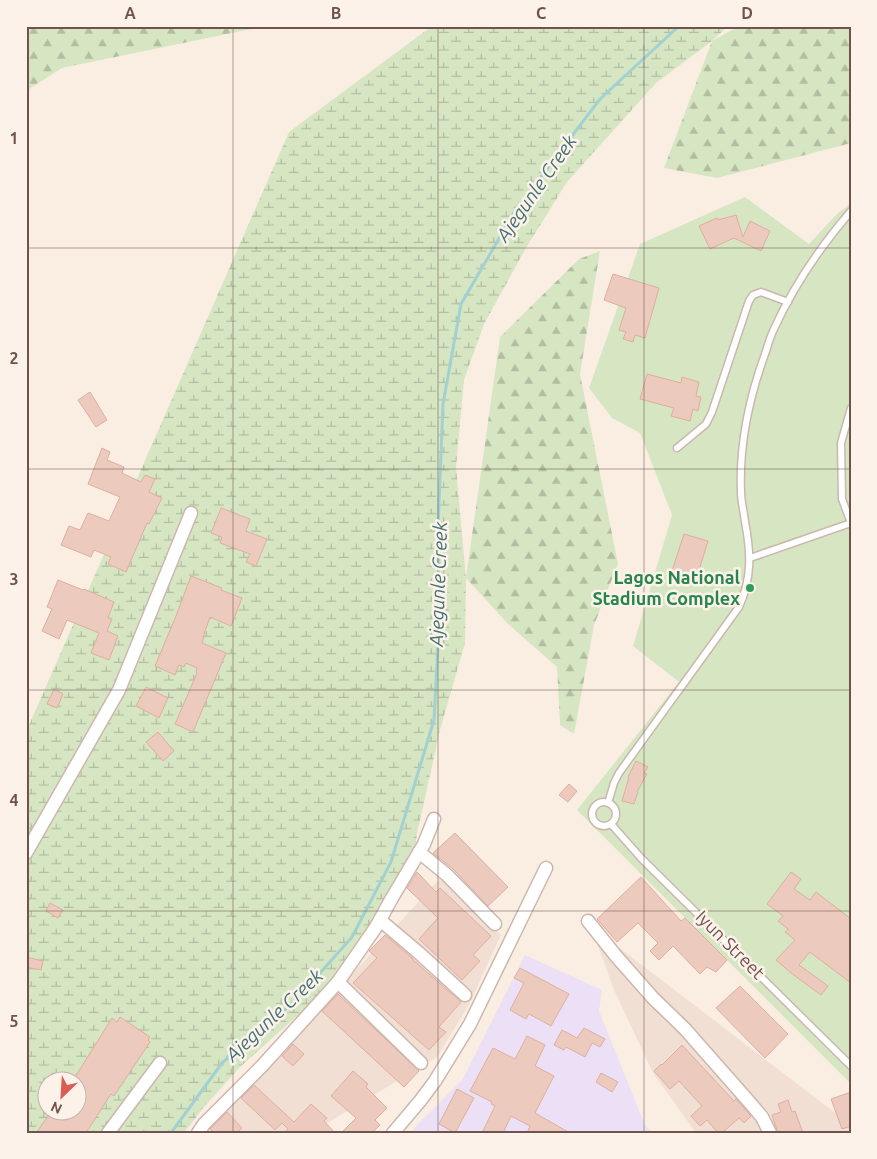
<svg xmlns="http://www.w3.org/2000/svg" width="877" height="1159" font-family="Ubuntu,sans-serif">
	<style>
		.residential { fill: #f1dfd3 }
		.education { fill: #ebe0f6 }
		.forest { fill: url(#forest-firs) }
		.wetland { fill: url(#wetland-marsh); fill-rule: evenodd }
		.pitch { fill: #d6e6c3 }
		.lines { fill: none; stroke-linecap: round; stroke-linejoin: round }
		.stream { stroke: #a1d1d2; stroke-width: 3 }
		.building { fill: #edcabe; stroke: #deae9f }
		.service-casing { stroke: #ccb7ae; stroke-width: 9 }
		.minor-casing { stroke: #ccb7ae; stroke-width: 15 }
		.service { stroke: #fff; stroke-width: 6 }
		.minor { stroke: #fff; stroke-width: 12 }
		.grid { fill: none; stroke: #70534c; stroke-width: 1; stroke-opacity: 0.55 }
		.leisure-dot { fill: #2e9e5b; stroke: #fdf2e9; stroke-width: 2 }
		.labels { text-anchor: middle; stroke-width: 5; stroke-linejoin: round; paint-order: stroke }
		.leisure-label { font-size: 18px; font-weight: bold; fill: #27864d; stroke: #fdf2e9; text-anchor: end }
		.street-label { font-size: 18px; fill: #70534c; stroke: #fdf2e9 }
		.water-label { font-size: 19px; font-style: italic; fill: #417274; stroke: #fdf2e9 }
		.neatline { fill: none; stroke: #70534c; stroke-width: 2 }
		.grid-label { font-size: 16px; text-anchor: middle; font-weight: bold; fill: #70534c }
	</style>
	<defs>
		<pattern id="forest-firs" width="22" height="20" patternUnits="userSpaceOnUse" patternTransform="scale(1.25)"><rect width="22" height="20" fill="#d6e6c3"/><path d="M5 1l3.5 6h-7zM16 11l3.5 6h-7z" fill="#b2bda1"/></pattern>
		<pattern id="wetland-marsh" width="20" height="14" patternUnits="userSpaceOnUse" patternTransform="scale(1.25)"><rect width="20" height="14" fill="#d6e6c3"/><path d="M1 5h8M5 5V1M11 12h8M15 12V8" fill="none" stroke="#b2bda1"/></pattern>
	</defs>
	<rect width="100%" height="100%" fill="#faeee3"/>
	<g class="residential">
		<polygon points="442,876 501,935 469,1005 437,1057 311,1133 207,1133"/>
		<polygon points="591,926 851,1125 851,1133 696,1133 653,1073 614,990"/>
	</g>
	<polygon class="education" points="525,955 602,990 599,1011 645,1125 652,1133 413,1133 411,1131 463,1079"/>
	<g class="forest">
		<polygon points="26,26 278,26 256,28 62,68 26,91"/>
		<polygon points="739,26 851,26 851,143 717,178 664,168 712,41"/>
		<polygon points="600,251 580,374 618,564 594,625 574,734 560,725 557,667 508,624 466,578 500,337 579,259"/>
	</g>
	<path class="wetland" d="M432 26H728L712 41 656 83 567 182 526 248 484 324 464 380 456 467 466 578 465 643 440 730 417 834 415 851 341 971 307 1007 240 1067 204 1107 184 1133H26V732L289 132ZM48 1082H78V1112H48Z"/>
	<polygon class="pitch" points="745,197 809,244 837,214 851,203 851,1084 577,810 679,682 633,646 672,515 640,433 612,418 589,388 640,244"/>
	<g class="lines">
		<polyline class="stream" points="171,1133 222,1063 297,999 352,937 391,862 434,720 439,626 438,529 443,404 461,304 515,211 600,99 679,26"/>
	</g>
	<g class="building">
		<polygon points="736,215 743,237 750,221 770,231 761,251 734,238 710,249 699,226 717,218 718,220"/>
		<polygon points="613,274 659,288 645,338 635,335 633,342 623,339 626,332 619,330 626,308 604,300"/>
		<polygon points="647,374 681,383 682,377 699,382 696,396 701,397 698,411 693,409 690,421 671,416 674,408 640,399"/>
		<polygon points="90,392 107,420 96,427 78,400"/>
		<polygon points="102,448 110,452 107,460 124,467 122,473 141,482 145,475 155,479 149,492 162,498 149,524 147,523 126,572 108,564 111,557 94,550 91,557 61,545 69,526 80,530 88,513 109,521 120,497 88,484"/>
		<polygon points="221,508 250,519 246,531 267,539 256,566 246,562 250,554 220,543 222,537 211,533"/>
		<polygon points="684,534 708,541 695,583 686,580 684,585 669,580"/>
		<polygon points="191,576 222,588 221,590 242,598 231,626 210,617 203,637 204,637 202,643 226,653 193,732 175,724 197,673 196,672 197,668 186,663 184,667 179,665 175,675 155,666 176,616"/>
		<polygon points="58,580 83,590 84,589 114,602 108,618 112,619 107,631 118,636 109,660 91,653 99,633 67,620 59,639 42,631 52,609 47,607"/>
		<polygon points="146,687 168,698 159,718 136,706"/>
		<polygon points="54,689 63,694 57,708 47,704"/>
		<polygon points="158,732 174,751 163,761 146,742"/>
		<polygon points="636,761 648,767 644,773 647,774 637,792 638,792 634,804 622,801 629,777 628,777"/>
		<polygon points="569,784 577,791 568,802 559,795"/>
		<polygon points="455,833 508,887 488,906 453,869 433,853"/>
		<polygon points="417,872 436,892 440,888 491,936 473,955 480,961 462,980 419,939 438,918 407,888"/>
		<polygon points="791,872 801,879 794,889 810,900 816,892 851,919 851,983 810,952 799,965 828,986 821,995 791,973 776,960 795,940 785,932 788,929 778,921 783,916 767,904"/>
		<polygon points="641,877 681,921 685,918 727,960 716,972 707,967 700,974 673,946 659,960 650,951 658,943 638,923 617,942 597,919"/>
		<polygon points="50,903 63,910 58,918 46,911"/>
		<polygon points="385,935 413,959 412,959 461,1002 439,1027 446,1032 429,1050 353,983 377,958 369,951"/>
		<polygon points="26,957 43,961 41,970 26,967"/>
		<polygon points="520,968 569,994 551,1026 529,1014 526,1019 510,1010 524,983 514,978"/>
		<polygon points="740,986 788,1034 765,1058 716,1008"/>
		<polygon points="338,994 419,1071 404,1087 322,1011"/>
		<polygon points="120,1017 150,1037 148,1040 150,1042 114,1096 111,1094 86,1133 36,1133 51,1112 78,1112 78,1082 72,1082 112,1018 117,1022"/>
		<polygon points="584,1028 605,1039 600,1047 592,1043 585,1057 566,1047 564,1050 554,1045 562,1030 577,1038"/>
		<polygon points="527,1036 545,1045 535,1066 554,1076 535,1113 570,1133 527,1133 530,1126 511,1116 503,1133 482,1133 495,1106 491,1104 492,1102 470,1091 493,1048 515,1059"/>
		<polygon points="293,1044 304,1054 293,1066 282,1056"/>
		<polygon points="682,1045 734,1101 736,1099 751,1116 744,1123 739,1118 722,1133 718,1133 707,1120 700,1126 691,1116 702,1106 679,1081 670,1089 654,1071 661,1064 662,1065"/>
		<polygon points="353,1071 368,1084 366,1087 387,1108 375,1120 380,1125 372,1133 341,1133 356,1118 331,1096"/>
		<polygon points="601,1073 618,1082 612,1092 596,1082"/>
		<polygon points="254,1085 294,1122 311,1104 327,1118 324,1121 335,1133 285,1133 288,1129 282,1123 275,1130 241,1098"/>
		<polygon points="457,1089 474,1098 455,1133 439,1124"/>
		<polygon points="851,1092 851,1126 842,1129 831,1099"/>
		<polygon points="788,1100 792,1112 795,1111 803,1133 778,1133 772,1115 781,1112 778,1104"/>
		<polygon points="227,1112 242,1128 237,1133 214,1133 210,1129"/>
	</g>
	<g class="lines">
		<defs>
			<g id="service">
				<polyline points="677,448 706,424 712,412 749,301 753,295 761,292 788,302"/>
				<polyline points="750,558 851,523 842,499 841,443 851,408"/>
				<circle cx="604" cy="814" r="12"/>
				<path d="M608 803 614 783 619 773 739 607C752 578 751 553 745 522 744 512 741 502 741 492 739 444 749 398 765 354 768 345 770 337 774 329 793 287 821 246 851 211"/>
				<polyline points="611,824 641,858 851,1066"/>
			</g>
			<g id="minor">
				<polyline points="419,852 447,875 495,924"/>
				<polyline points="26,853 119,690 191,513"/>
				<polyline points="380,920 419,953 465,995"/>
				<polyline points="588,921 616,956 653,998 685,1029 751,1104 762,1117 770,1133"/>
				<polyline points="338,982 421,1063"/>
				<polyline points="108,1133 160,1063"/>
				<polyline points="198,1133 204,1124 262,1066 338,982 376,927 392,898 424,844 434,819"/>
				<polyline points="393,1133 420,1101 435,1081 470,1024 546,868"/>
			</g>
		</defs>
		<use href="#service" class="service-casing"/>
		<use href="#minor" class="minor-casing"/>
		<use href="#service" class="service"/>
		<use href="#minor" class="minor"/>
	</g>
	<path class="grid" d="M233 26V1133M438 26V1133M644 26V1133M26 248H851M26 469H851M26 690H851M26 911H851"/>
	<circle class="leisure-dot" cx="750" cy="588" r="5"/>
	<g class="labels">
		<g class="leisure-label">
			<text x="740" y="584">Lagos National<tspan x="740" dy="21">Stadium Complex</tspan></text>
		</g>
		<g class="street-label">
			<text transform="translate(730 945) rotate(45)" y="6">Iyun Street</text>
		</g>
		<g class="water-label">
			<text transform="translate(536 188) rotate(-55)" y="7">Ajegunle Creek</text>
			<text transform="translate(438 584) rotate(-88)" y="7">Ajegunle Creek</text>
			<text transform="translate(274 1015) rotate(-43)" y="7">Ajegunle Creek</text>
		</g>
	</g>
	<rect width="877" height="1159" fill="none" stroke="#fdf2e9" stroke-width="55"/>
	<g transform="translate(62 1096) rotate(205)"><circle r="24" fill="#fdf2e9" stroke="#c5b2aa"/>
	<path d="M0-4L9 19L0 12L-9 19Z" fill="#d95e53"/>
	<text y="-8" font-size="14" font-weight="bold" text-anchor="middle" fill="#70534c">N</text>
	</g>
	<rect x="28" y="28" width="822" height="1104" class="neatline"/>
	<g class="grid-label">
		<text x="130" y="19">A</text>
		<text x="336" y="19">B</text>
		<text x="541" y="19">C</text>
		<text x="747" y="19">D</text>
		<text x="14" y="144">1</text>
		<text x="14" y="364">2</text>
		<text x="14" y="585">3</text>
		<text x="14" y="806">4</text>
		<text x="14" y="1027">5</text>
	</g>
</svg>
